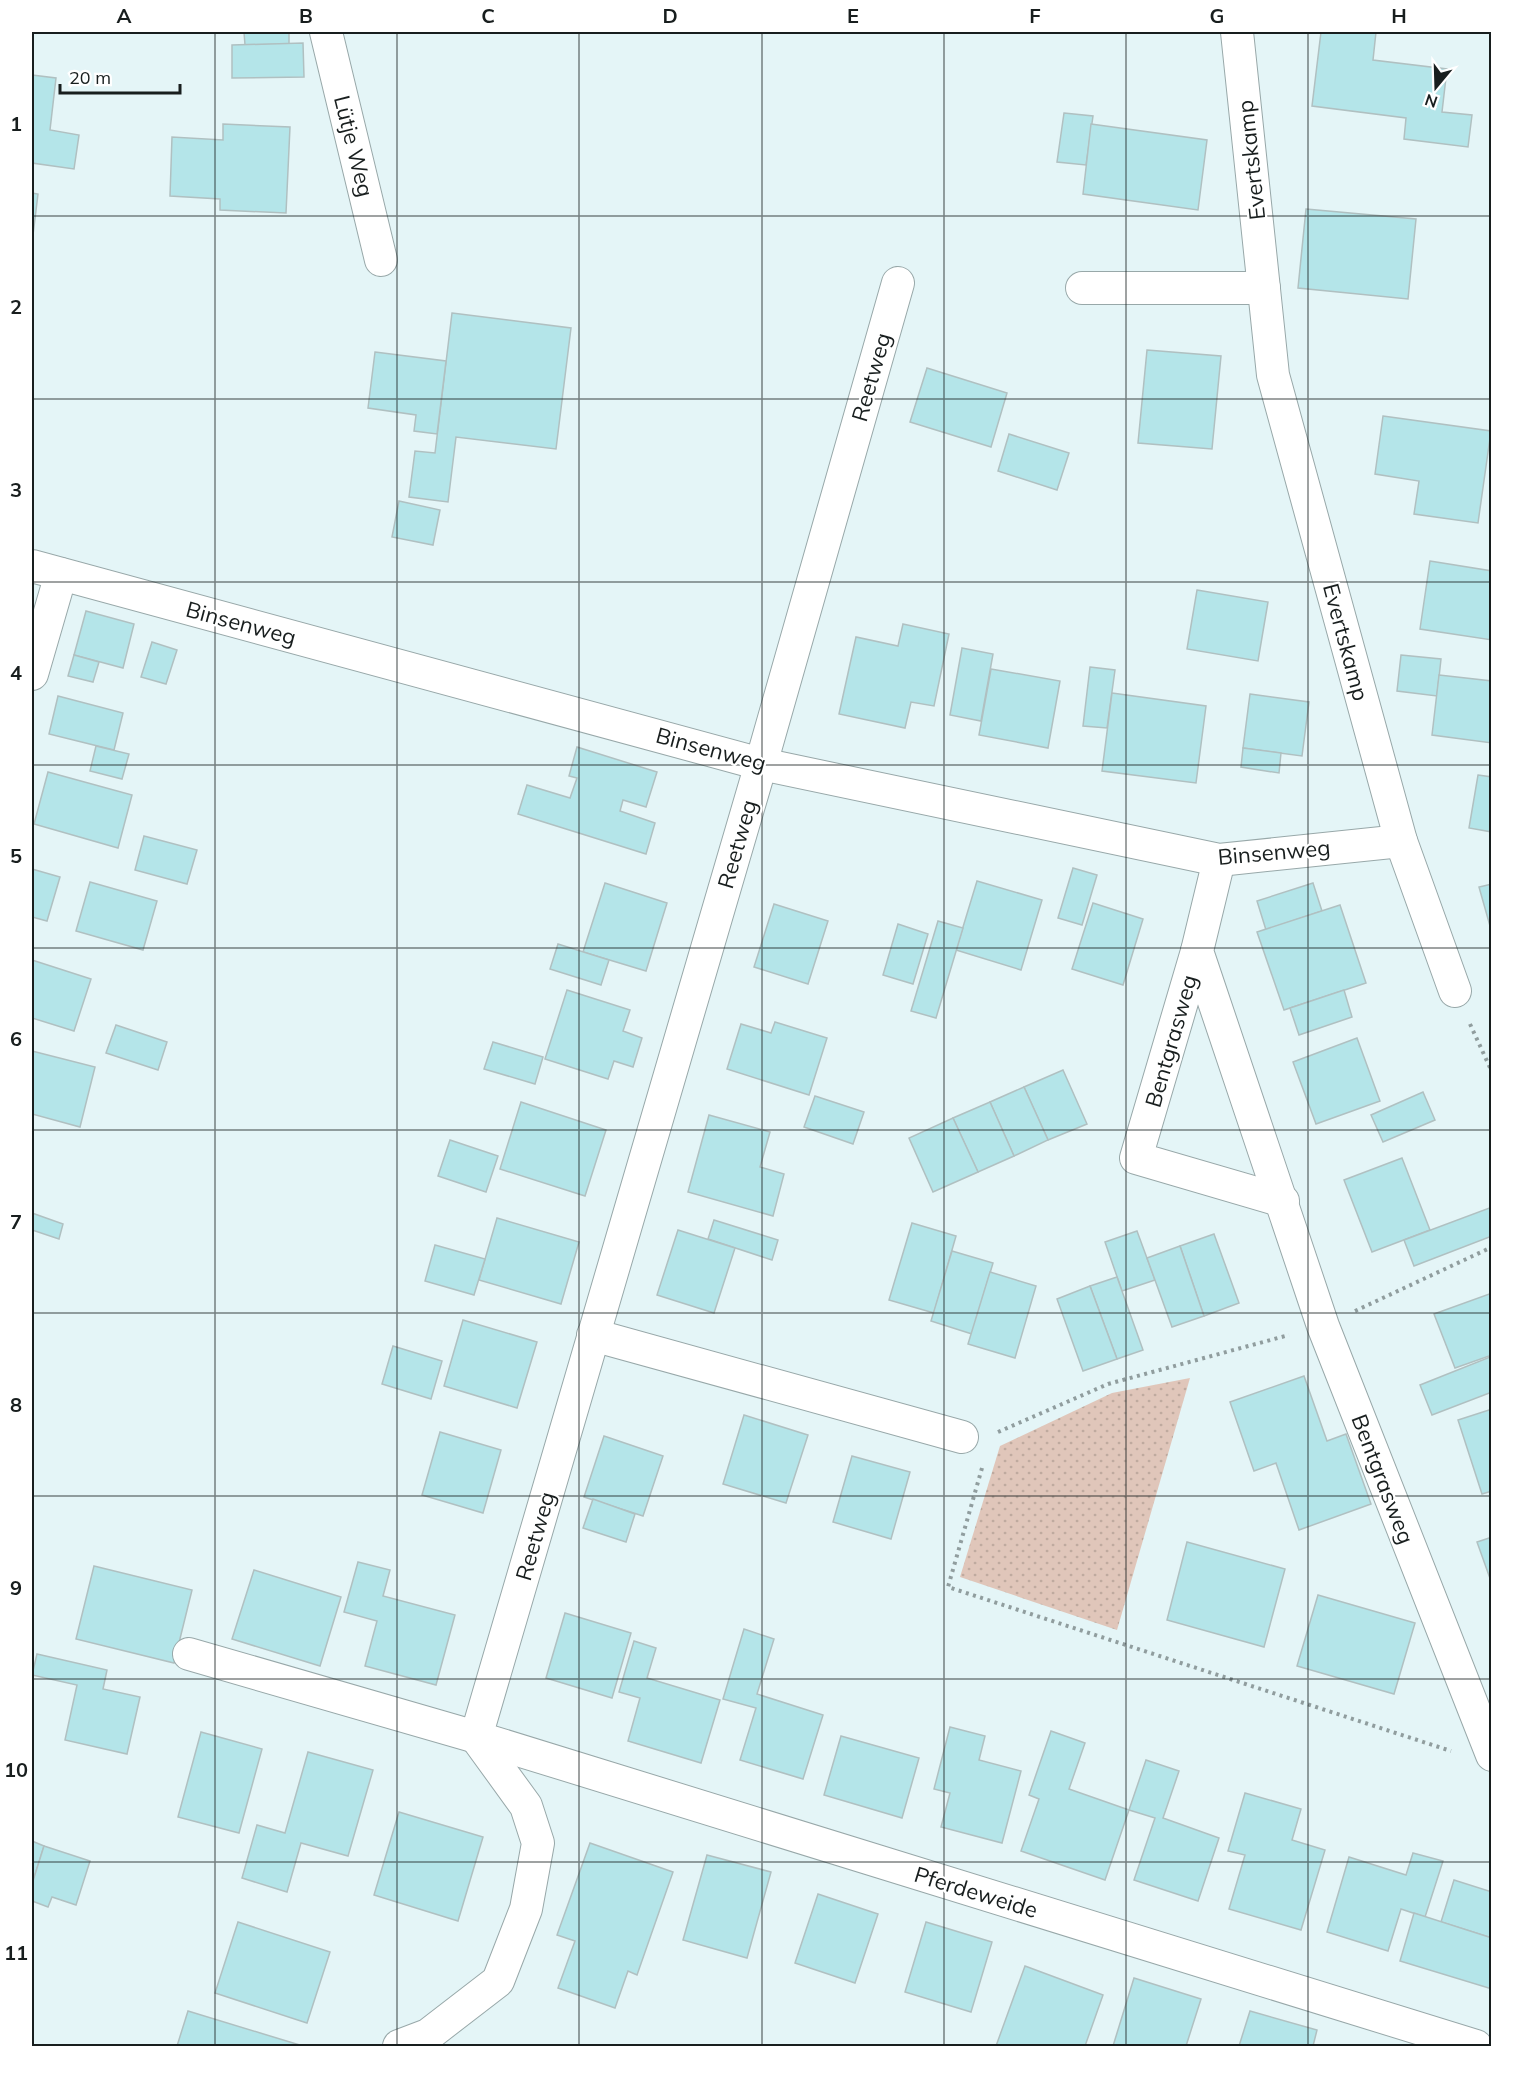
<svg xmlns="http://www.w3.org/2000/svg" width="1523" height="2078" font-family="Mulish,sans-serif">
	<style>
		.park { fill: url(#park-dots) }
		.building { fill: #b4e5e9; stroke: #b0c0c1; stroke-width: 1.5 }
		.lines { fill: none; stroke-linecap: round; stroke-linejoin: round }
		.street-casing { stroke: #98a8a9; stroke-width: 34 }
		.path { stroke: #909d9e; stroke-width: 4; stroke-dasharray: 3 4.5; stroke-linecap: butt }
		.street { stroke: #fff; stroke-width: 32 }
		.grid { fill: none; stroke: #181e1e; stroke-width: 1.5; stroke-opacity: 0.55 }
		.labels { text-anchor: middle; stroke-width: 4.5; stroke-linejoin: round; paint-order: stroke }
		.street-label { font-size: 22px; fill: #181e1e; stroke: #fff }
		.neatline { fill: none; stroke: #181e1e; stroke-width: 2 }
		.grid-label { font-size: 20px; text-anchor: middle; font-weight: bold; fill: #181e1e }
	</style>
	<defs>
		<pattern id="park-dots" width="8" height="8" patternUnits="userSpaceOnUse" patternTransform="scale(1.5)"><rect width="8" height="8" fill="#e0c6ba"/><path d="M2 2h.1M6 6h.1" fill="none" stroke="#bfaa9f" stroke-width="1.8" stroke-linecap="round"/></pattern>
	</defs>
	<rect width="100%" height="100%" fill="#e4f5f7"/>
	<polygon class="park" points="1190,1378 1117,1630 960,1577 1000,1446 1112,1393"/>
	<g class="building">
		<polygon points="244,32 289,32 289,44 245,45"/>
		<polygon points="1321,32 1376,32 1373,60 1447,69 1442,112 1472,115 1468,147 1404,139 1406,118 1312,106"/>
		<polygon points="303,43 304,77 232,78 232,45"/>
		<polygon points="32,75 56,78 50,130 79,135 74,169 32,163"/>
		<polygon points="1064,113 1093,116 1086,165 1057,162"/>
		<polygon points="223,124 290,127 286,213 220,210 220,199 170,196 172,137 223,140"/>
		<polygon points="1091,124 1207,140 1198,210 1083,194"/>
		<polygon points="32,193 38,194 32,243"/>
		<polygon points="1306,209 1416,219 1408,299 1298,288"/>
		<polygon points="452,313 571,328 556,449 456,437 448,502 409,497 415,451 435,453"/>
		<polygon points="1147,350 1221,356 1212,449 1138,443"/>
		<polygon points="375,352 446,361 437,434 414,431 416,415 368,408"/>
		<polygon points="927,368 1007,393 991,447 910,422"/>
		<polygon points="1383,416 1491,431 1478,523 1414,514 1419,481 1375,474"/>
		<polygon points="1009,434 1069,453 1057,490 998,471"/>
		<polygon points="399,501 440,510 433,545 392,537"/>
		<polygon points="1430,561 1492,571 1492,640 1420,629"/>
		<polygon points="1197,590 1268,602 1258,661 1187,649"/>
		<polygon points="86,611 134,624 123,668 74,655"/>
		<polygon points="903,624 949,634 934,706 911,702 905,728 839,714 856,637 898,646"/>
		<polygon points="152,642 177,650 166,684 141,677"/>
		<polygon points="962,648 993,654 981,721 950,715"/>
		<polygon points="74,655 99,662 93,682 68,676"/>
		<polygon points="1401,655 1441,659 1437,696 1397,691"/>
		<polygon points="1090,667 1115,670 1107,728 1083,726"/>
		<polygon points="991,669 1060,681 1048,748 979,735"/>
		<polygon points="1439,675 1492,681 1492,743 1432,735"/>
		<polygon points="1112,693 1206,706 1196,783 1102,771"/>
		<polygon points="1250,694 1309,702 1302,756 1243,748"/>
		<polygon points="58,696 123,713 114,750 49,734"/>
		<polygon points="96,746 129,754 122,779 90,771"/>
		<polygon points="577,747 657,772 646,807 623,800 620,811 655,823 646,854 518,814 527,785 570,798 577,778 569,776"/>
		<polygon points="1243,748 1281,753 1279,773 1241,767"/>
		<polygon points="48,772 132,795 118,848 34,824"/>
		<polygon points="1478,775 1492,777 1492,832 1469,828"/>
		<polygon points="144,836 197,850 187,884 135,870"/>
		<polygon points="1073,868 1097,875 1082,925 1058,918"/>
		<polygon points="32,869 60,877 47,921 32,917"/>
		<polygon points="977,881 1042,900 1021,970 956,950"/>
		<polygon points="90,882 157,901 143,950 76,931"/>
		<polygon points="605,883 667,903 646,971 583,952"/>
		<polygon points="1313,883 1322,911 1266,930 1257,901"/>
		<polygon points="1492,884 1492,926 1490,926 1479,887"/>
		<polygon points="1093,903 1143,919 1123,985 1072,969"/>
		<polygon points="774,904 828,921 808,984 754,967"/>
		<polygon points="1340,905 1366,983 1284,1010 1257,932"/>
		<polygon points="938,921 963,928 936,1018 911,1011"/>
		<polygon points="898,924 928,934 913,984 883,975"/>
		<polygon points="558,944 609,960 601,985 550,969"/>
		<polygon points="32,960 91,979 74,1031 32,1018"/>
		<polygon points="567,990 630,1010 623,1031 642,1038 633,1067 614,1061 608,1079 545,1059"/>
		<polygon points="1344,990 1352,1017 1299,1035 1290,1008"/>
		<polygon points="775,1022 827,1038 809,1095 727,1069 741,1024 771,1033"/>
		<polygon points="116,1025 167,1042 158,1070 106,1053"/>
		<polygon points="1357,1038 1380,1101 1316,1124 1293,1062"/>
		<polygon points="493,1042 543,1057 535,1084 484,1069"/>
		<polygon points="32,1051 95,1067 80,1127 32,1114"/>
		<polygon points="1063,1070 1087,1124 1048,1140 1024,1087"/>
		<polygon points="1024,1087 1048,1140 1014,1156 990,1102"/>
		<polygon points="1423,1092 1435,1120 1383,1142 1371,1115"/>
		<polygon points="815,1096 864,1112 853,1144 804,1127"/>
		<polygon points="521,1102 606,1130 585,1196 500,1169"/>
		<polygon points="990,1102 1014,1156 978,1172 953,1118"/>
		<polygon points="709,1115 770,1132 760,1167 784,1174 773,1216 688,1192"/>
		<polygon points="953,1118 978,1172 933,1192 909,1138"/>
		<polygon points="450,1140 498,1156 486,1192 438,1176"/>
		<polygon points="1402,1158 1430,1230 1372,1252 1344,1180"/>
		<polygon points="1492,1207 1492,1236 1414,1266 1404,1240"/>
		<polygon points="32,1213 63,1224 59,1239 32,1230"/>
		<polygon points="497,1218 579,1242 561,1304 479,1280"/>
		<polygon points="714,1220 778,1240 772,1260 708,1239"/>
		<polygon points="912,1223 956,1236 934,1313 889,1300"/>
		<polygon points="678,1230 735,1248 714,1313 657,1295"/>
		<polygon points="1137,1231 1155,1280 1122,1291 1105,1242"/>
		<polygon points="1214,1234 1239,1303 1204,1316 1180,1246"/>
		<polygon points="435,1245 485,1259 474,1295 425,1281"/>
		<polygon points="1180,1246 1204,1316 1172,1327 1147,1258"/>
		<polygon points="952,1251 993,1263 972,1334 931,1321"/>
		<polygon points="990,1272 1036,1286 1015,1358 968,1344"/>
		<polygon points="1117,1277 1143,1350 1117,1359 1090,1286"/>
		<polygon points="1090,1286 1117,1359 1083,1371 1057,1299"/>
		<polygon points="1492,1293 1492,1355 1455,1368 1434,1314"/>
		<polygon points="463,1320 537,1342 517,1408 444,1386"/>
		<polygon points="393,1346 442,1361 431,1399 382,1384"/>
		<polygon points="1490,1357 1492,1392 1432,1415 1420,1385"/>
		<polygon points="1304,1376 1327,1441 1346,1434 1371,1504 1299,1530 1276,1463 1254,1471 1230,1402"/>
		<polygon points="1492,1409 1492,1491 1482,1494 1458,1420"/>
		<polygon points="744,1415 808,1435 786,1503 723,1484"/>
		<polygon points="440,1432 501,1450 483,1513 422,1495"/>
		<polygon points="604,1436 663,1456 643,1516 584,1497"/>
		<polygon points="852,1456 910,1472 891,1539 833,1522"/>
		<polygon points="593,1499 635,1514 626,1542 583,1528"/>
		<polygon points="1492,1537 1492,1584 1477,1542"/>
		<polygon points="1187,1542 1285,1569 1264,1647 1167,1620"/>
		<polygon points="358,1562 390,1570 383,1596 455,1615 436,1685 365,1666 377,1621 344,1612"/>
		<polygon points="94,1566 192,1590 174,1663 76,1639"/>
		<polygon points="254,1570 341,1597 320,1666 232,1639"/>
		<polygon points="1318,1595 1415,1623 1394,1694 1297,1666"/>
		<polygon points="565,1613 631,1633 612,1698 546,1678"/>
		<polygon points="744,1629 774,1639 757,1694 823,1715 803,1779 740,1760 756,1708 723,1699"/>
		<polygon points="634,1641 656,1648 647,1678 720,1700 701,1763 628,1741 640,1698 619,1692"/>
		<polygon points="37,1654 107,1670 103,1689 140,1697 127,1754 65,1740 77,1685 32,1675"/>
		<polygon points="950,1727 985,1736 979,1760 1021,1771 1002,1843 941,1827 950,1793 934,1789"/>
		<polygon points="1051,1731 1085,1743 1069,1789 1129,1810 1105,1880 1021,1851 1039,1799 1029,1795"/>
		<polygon points="201,1732 262,1749 239,1833 178,1817"/>
		<polygon points="841,1736 919,1758 902,1818 824,1795"/>
		<polygon points="308,1752 373,1770 348,1856 301,1843 287,1892 242,1878 257,1825 285,1833"/>
		<polygon points="1146,1760 1179,1771 1163,1818 1219,1838 1198,1901 1134,1880 1155,1818 1129,1810"/>
		<polygon points="1245,1793 1301,1809 1292,1840 1325,1850 1301,1930 1229,1909 1245,1855 1228,1851"/>
		<polygon points="399,1812 483,1837 458,1921 374,1895"/>
		<polygon points="32,1841 44,1846 32,1884"/>
		<polygon points="590,1843 673,1872 637,1975 628,1971 615,2008 558,1988 575,1941 557,1935"/>
		<polygon points="44,1846 90,1861 76,1905 52,1897 48,1907 32,1901 32,1884"/>
		<polygon points="1413,1853 1443,1861 1425,1917 1401,1909 1388,1951 1327,1932 1349,1857 1406,1875"/>
		<polygon points="707,1855 771,1872 747,1958 683,1940"/>
		<polygon points="1454,1880 1492,1892 1492,1938 1441,1922"/>
		<polygon points="818,1894 878,1914 855,1983 795,1963"/>
		<polygon points="1414,1913 1492,1938 1492,1989 1400,1961"/>
		<polygon points="238,1922 330,1952 307,2023 215,1993"/>
		<polygon points="926,1922 992,1942 971,2012 905,1992"/>
		<polygon points="1025,1966 1103,1995 1085,2046 996,2046"/>
		<polygon points="1134,1978 1201,1999 1186,2046 1113,2046"/>
		<polygon points="188,2011 303,2046 177,2046"/>
		<polygon points="1250,2011 1317,2030 1313,2046 1239,2046"/>
	</g>
	<g class="lines">
		<defs>
			<g id="street">
				<polyline points="326,32 381,260"/>
				<polyline points="1237,32 1273,375 1401,841 1455,991"/>
				<polyline points="1082,288 1264,288"/>
				<polyline points="32,566 761,764 1219,860 1401,841"/>
				<polyline points="32,674 61,574"/>
				<polyline points="1219,860 1197,951 1323,1326 1492,1755"/>
				<polyline points="1197,951 1136,1158 1283,1201"/>
				<polyline points="593,1335 962,1437"/>
				<polyline points="189,1654 476,1737 1476,2046"/>
				<polyline points="399,2046 428,2035 498,1981 526,1909 538,1843 526,1806 476,1737 761,764 898,283"/>
			</g>
		</defs>
		<use href="#street" class="street-casing"/>
		<g class="path">
			<polyline points="1470,1024 1492,1072"/>
			<polyline points="1355,1311 1492,1247"/>
			<polyline points="998,1432 1108,1384 1289,1335"/>
			<polyline points="982,1468 948,1587 1451,1751"/>
		</g>
		<use href="#street" class="street"/>
	</g>
	<path class="grid" d="M215 32V2046M397 32V2046M579 32V2046M762 32V2046M944 32V2046M1126 32V2046M1308 32V2046M32 216H1492M32 399H1492M32 582H1492M32 765H1492M32 948H1492M32 1130H1492M32 1313H1492M32 1496H1492M32 1679H1492M32 1862H1492"/>
	<g class="labels">
		<g class="street-label">
			<text transform="translate(354 146) rotate(76)" y="8">Lütje Weg</text>
			<text transform="translate(1251 160) rotate(-96)" y="8">Evertskamp</text>
			<text transform="translate(871 377) rotate(-74)" y="8">Reetweg</text>
			<text transform="translate(241 623) rotate(15)" y="8">Binsenweg</text>
			<text transform="translate(1346 642) rotate(75)" y="8">Evertskamp</text>
			<text transform="translate(711 749) rotate(15)" y="8">Binsenweg</text>
			<text transform="translate(737 844) rotate(-74)" y="8">Reetweg</text>
			<text transform="translate(1274 852) rotate(-5)" y="8">Binsenweg</text>
			<text transform="translate(1171 1041) rotate(-74)" y="8">Bentgrasweg</text>
			<text transform="translate(1383 1479) rotate(69)" y="8">Bentgrasweg</text>
			<text transform="translate(535 1536) rotate(-74)" y="8">Reetweg</text>
			<text transform="translate(976 1892) rotate(17)" y="8">Pferdeweide</text>
		</g>
	</g>
	<rect width="1523" height="2078" fill="none" stroke="#ffffff" stroke-width="66"/>
	<g transform="translate(1436 87) rotate(199)" stroke="#ffffff" stroke-width="4.5" paint-order="stroke">
	<path d="M0-4.5L10 22L0 15L-10 22Z" fill="#181e1e"/>
	<text y="-9" font-size="16" font-weight="bold" text-anchor="middle" fill="#181e1e">N</text>
	</g>
	<path d="M60 84v9h120v-9" fill="none" stroke="#181e1e" stroke-width="3"/>
	<text x="69" y="84" font-size="18" fill="#181e1e" stroke="#ffffff" stroke-width="4.5" paint-order="stroke">20 m</text>
	<rect x="33" y="33" width="1457" height="2012" class="neatline"/>
	<g class="grid-label">
		<text x="124" y="23">A</text>
		<text x="306" y="23">B</text>
		<text x="488" y="23">C</text>
		<text x="670" y="23">D</text>
		<text x="853" y="23">E</text>
		<text x="1035" y="23">F</text>
		<text x="1217" y="23">G</text>
		<text x="1399" y="23">H</text>
		<text x="16" y="131">1</text>
		<text x="16" y="314">2</text>
		<text x="16" y="497">3</text>
		<text x="16" y="680">4</text>
		<text x="16" y="863">5</text>
		<text x="16" y="1046">6</text>
		<text x="16" y="1229">7</text>
		<text x="16" y="1412">8</text>
		<text x="16" y="1595">9</text>
		<text x="16" y="1777">10</text>
		<text x="16" y="1960">11</text>
	</g>
</svg>
